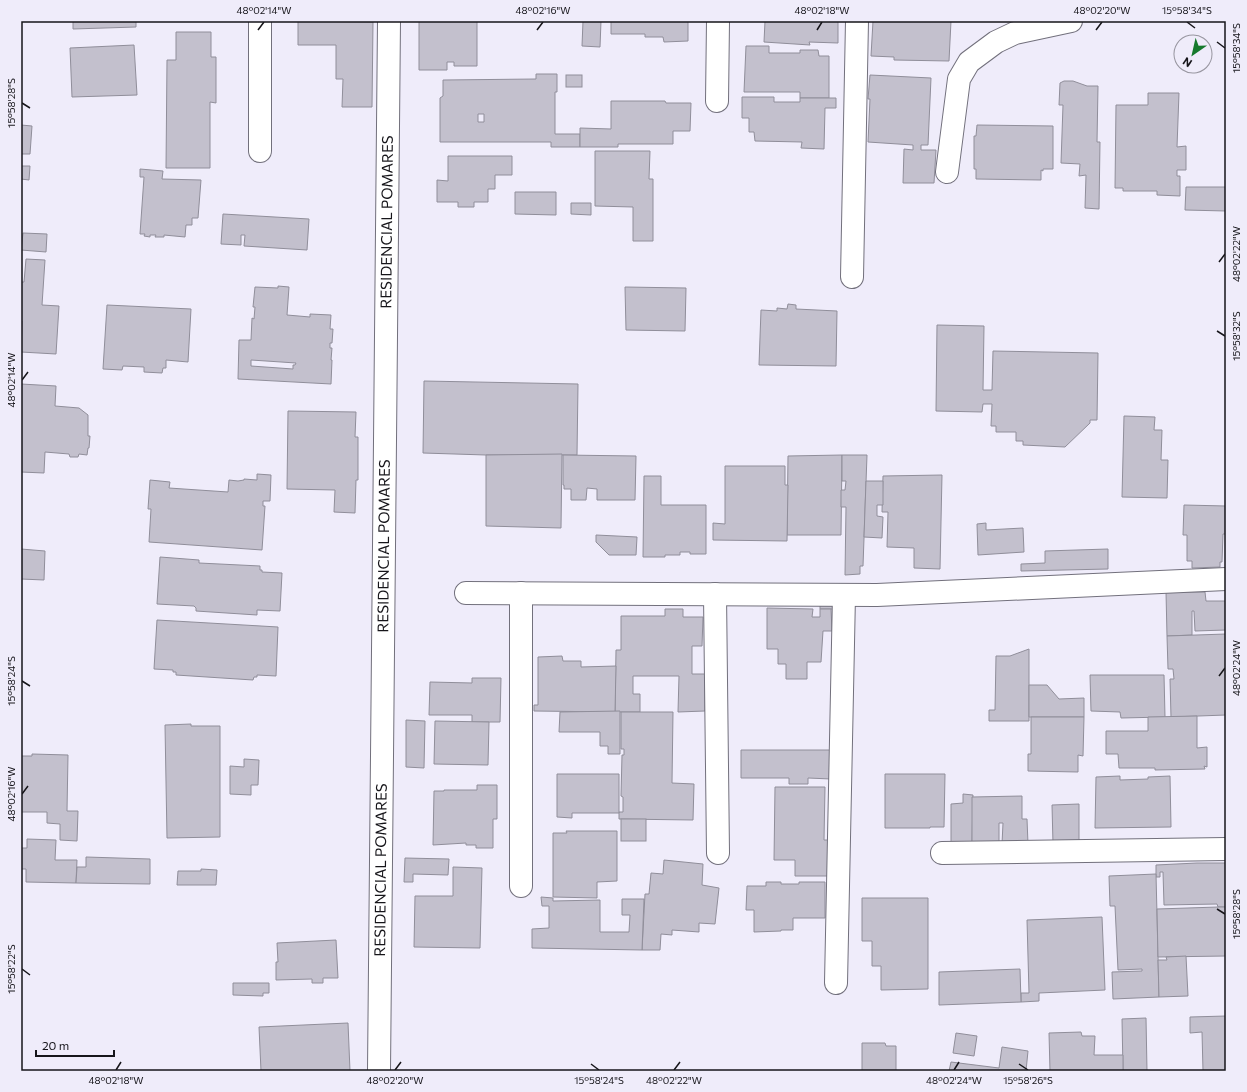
<svg xmlns="http://www.w3.org/2000/svg" width="1247" height="1092" font-family="Commissioner,sans-serif">
	<style>
		.building { fill: #c3c0cd; stroke: #908e9a; fill-rule: evenodd }
		.lines { fill: none; stroke-linecap: round; stroke-linejoin: round }
		.minor-casing { stroke: #72707c; stroke-width: 24 }
		.minor { stroke: #fff; stroke-width: 22 }
		.ticks { fill: none; stroke: #16151a; stroke-width: 1.5 }
		.labels { text-anchor: middle; stroke-width: 3; stroke-linejoin: round; paint-order: stroke }
		.street-label { font-size: 15px; fill: #16151a; stroke: #efecfa }
		.neatline { fill: none; stroke: #16151a; stroke-width: 1.5 }
		.ticks-label { font-size: 10px; text-anchor: middle; fill: #16151a }
	</style>
	<rect width="100%" height="100%" fill="#efecfa"/>
	<g class="building">
		<polygon points="73,21 136,21 136,27 73,29"/>
		<polygon points="298,21 373,22 372,107 342,107 343,79 336,79 336,45 298,45"/>
		<polygon points="419,21 477,21 477,66 454,66 454,62 447,62 447,70 419,70"/>
		<polygon points="583,21 601,21 600,47 582,46"/>
		<polygon points="611,21 688,21 688,41 664,42 663,37 645,37 645,34 611,34"/>
		<polygon points="765,21 838,21 838,43 809,42 810,45 764,42"/>
		<polygon points="873,21 951,21 949,61 894,60 894,57 871,56"/>
		<polygon points="176,32 211,32 211,57 216,57 216,103 210,102 210,168 166,168 167,60 176,60"/>
		<polygon points="134,45 137,95 72,97 70,48"/>
		<polygon points="746,46 769,46 769,53 800,53 800,50 818,50 819,56 829,56 829,98 800,98 800,92 744,92"/>
		<path d="M536 74H557V92H555V134H580V147H551V142H440V98L443 96V80L536 79ZM478 114H484V122H478Z"/>
		<rect x="566" y="75" width="16" height="12"/>
		<polygon points="870,75 931,78 928,145 921,145 921,150 936,150 934,183 903,183 904,149 913,150 913,145 868,142 870,99 868,99"/>
		<polygon points="1064,81 1073,81 1087,86 1098,86 1097,142 1100,142 1099,209 1085,208 1086,175 1079,176 1080,164 1061,163 1063,105 1059,105 1060,83"/>
		<polygon points="1148,93 1179,93 1177,147 1186,146 1186,170 1177,170 1177,176 1180,176 1180,196 1157,195 1157,191 1123,191 1123,188 1115,188 1116,105 1148,105"/>
		<polygon points="742,97 774,97 774,102 800,102 800,98 836,98 836,108 825,108 824,149 801,148 802,142 755,141 754,132 749,132 749,118 742,118"/>
		<polygon points="611,101 665,101 666,103 691,103 690,131 673,131 673,144 618,144 618,147 580,147 580,128 611,129"/>
		<polygon points="21,125 32,126 30,154 21,154"/>
		<polygon points="977,125 1053,126 1053,169 1043,169 1043,171 1041,170 1041,180 976,179 976,169 974,169 974,136 976,136"/>
		<polygon points="595,151 650,151 649,179 653,179 653,241 633,241 633,207 595,206"/>
		<polygon points="448,156 512,156 512,175 495,175 495,189 488,189 488,202 474,202 474,207 458,207 458,202 437,202 437,180 448,181"/>
		<polygon points="21,166 30,166 29,180 21,179"/>
		<polygon points="140,169 163,171 162,179 201,180 198,218 192,218 192,225 186,225 185,237 164,235 164,237 155,237 156,235 150,235 150,237 144,236 145,234 140,234 144,177 140,177"/>
		<polygon points="1186,187 1226,187 1226,211 1185,210"/>
		<polygon points="515,192 556,192 556,215 515,214"/>
		<polygon points="571,203 591,203 591,215 571,214"/>
		<polygon points="223,214 309,219 307,250 244,246 245,235 241,235 241,245 221,244"/>
		<polygon points="23,233 47,234 46,252 21,250"/>
		<polygon points="26,259 45,260 42,305 59,306 56,354 21,352 22,321 21,321 21,282 24,282"/>
		<path d="M278 286 289 287 287 315 310 317V314L331 315 330 329H333L332 343H330V348H332L331 360H332L331 384 238 379 239 340H251L252 318 254 319 255 307H253L255 287 278 288ZM251 360 296 363 295 365H293V369L251 366Z"/>
		<polygon points="625,287 686,288 685,331 626,330"/>
		<polygon points="788,304 796,305 796,309 837,311 836,366 759,365 761,310 777,311 777,308 787,309"/>
		<polygon points="107,305 191,309 188,362 166,360 166,368 163,368 162,373 144,372 144,367 123,366 122,370 103,369"/>
		<polygon points="937,325 984,326 983,390 992,390 993,351 1098,353 1097,420 1090,420 1090,423 1065,447 1023,445 1023,441 1016,441 1016,432 996,432 996,426 991,426 992,404 983,404 982,412 936,411"/>
		<polygon points="424,381 578,384 577,455 486,455 423,453"/>
		<polygon points="21,384 56,386 55,406 79,408 88,415 88,436 90,436 89,448 88,448 87,455 79,454 78,457 70,457 69,454 45,452 44,473 21,472"/>
		<polygon points="288,411 356,412 355,437 358,437 358,480 356,480 355,513 334,512 335,490 287,489"/>
		<polygon points="1124,416 1155,417 1154,430 1162,430 1161,460 1168,460 1167,498 1122,497"/>
		<polygon points="562,454 561,528 486,526 486,455"/>
		<polygon points="563,455 636,456 635,500 597,500 597,489 587,488 586,500 571,500 571,489 564,489 564,485 563,485"/>
		<polygon points="842,455 841,535 787,535 788,456"/>
		<polygon points="842,455 867,455 863,566 860,566 860,574 845,575 846,507 841,507 841,490 845,490 846,481 842,481"/>
		<polygon points="725,466 785,466 785,485 788,485 787,541 713,540 713,523 725,524"/>
		<polygon points="257,474 271,475 270,501 263,501 263,506 265,506 262,550 149,542 151,509 148,509 150,480 170,482 169,488 228,492 229,480 238,481 244,480 244,479 257,480"/>
		<polygon points="942,475 940,569 914,568 914,548 887,547 888,512 882,512 883,476"/>
		<polygon points="644,476 661,476 661,505 706,505 706,554 690,554 690,552 680,552 680,555 665,555 665,557 643,557"/>
		<polygon points="866,481 883,481 883,505 877,505 877,516 883,517 882,538 864,537"/>
		<polygon points="1184,505 1226,506 1226,534 1223,534 1222,562 1220,562 1220,567 1192,568 1192,561 1187,561 1187,535 1183,535"/>
		<polygon points="986,523 986,530 1023,528 1024,552 978,555 977,524"/>
		<polygon points="596,535 637,537 636,555 609,555 596,542"/>
		<polygon points="21,549 45,551 44,580 21,579"/>
		<polygon points="1108,549 1108,569 1021,571 1021,564 1045,563 1045,551"/>
		<polygon points="160,557 199,560 199,563 260,566 260,570 262,570 262,572 282,573 280,611 257,610 257,615 196,611 196,608 194,606 157,604"/>
		<polygon points="1166,592 1205,592 1206,601 1226,601 1226,630 1195,631 1194,611 1192,611 1192,635 1167,636"/>
		<polygon points="820,595 833,596 833,609 820,609"/>
		<polygon points="767,608 813,609 812,617 820,617 820,609 831,609 832,631 823,631 821,662 807,662 807,679 786,679 786,664 778,664 778,649 767,649"/>
		<polygon points="665,609 683,609 683,617 703,617 702,646 692,646 692,674 705,674 705,711 678,712 679,676 633,676 633,694 640,694 640,712 615,712 616,650 621,650 621,616 665,616"/>
		<polygon points="157,620 278,627 276,676 257,675 257,677 254,677 253,680 176,675 176,672 173,672 173,670 154,669"/>
		<polygon points="1226,634 1226,715 1171,717 1170,679 1174,679 1173,669 1168,669 1167,636"/>
		<polygon points="1029,649 1029,721 989,721 989,710 995,710 996,656 1010,656"/>
		<polygon points="562,656 563,661 581,661 581,667 616,666 615,712 534,711 534,705 538,705 538,657"/>
		<polygon points="1090,675 1164,675 1165,717 1121,718 1120,712 1091,711"/>
		<polygon points="472,678 501,678 500,722 472,722 472,715 429,715 430,682 472,683"/>
		<polygon points="1029,685 1047,685 1059,699 1084,698 1084,717 1029,717"/>
		<polygon points="620,711 620,754 608,754 608,746 600,746 600,732 559,732 560,712"/>
		<polygon points="621,712 673,712 672,783 694,784 693,820 619,819 619,812 623,812 623,797 621,796 622,755 624,755 624,749 621,749"/>
		<polygon points="1197,716 1197,748 1207,747 1207,767 1204,766 1205,769 1155,770 1155,768 1119,768 1118,754 1106,754 1106,731 1148,731 1148,717"/>
		<polygon points="1031,717 1084,717 1083,756 1078,755 1078,772 1028,771 1028,754 1031,754"/>
		<polygon points="406,720 425,721 424,768 406,767"/>
		<polygon points="435,721 489,722 488,765 434,764"/>
		<polygon points="191,724 191,726 220,726 220,837 167,838 165,725"/>
		<polygon points="741,750 831,750 831,779 808,778 808,784 789,784 789,778 741,778"/>
		<polygon points="32,754 68,755 67,811 78,811 77,841 60,840 60,824 47,823 47,812 21,812 21,756 32,756"/>
		<polygon points="244,759 259,760 258,785 251,785 251,795 230,794 230,766 244,767"/>
		<polygon points="557,774 619,774 619,813 572,813 572,818 557,817"/>
		<polygon points="885,774 945,774 944,827 930,827 930,828 885,828"/>
		<polygon points="1120,776 1120,780 1148,779 1148,777 1170,776 1171,827 1095,828 1096,777"/>
		<polygon points="477,785 497,785 497,819 493,819 493,848 476,848 476,845 466,845 466,843 433,845 434,791 444,791 444,790 477,790"/>
		<polygon points="775,787 825,787 824,840 831,840 830,876 795,876 795,860 774,860"/>
		<polygon points="963,794 973,795 972,844 951,844 951,804 963,803"/>
		<polygon points="1022,796 1022,819 1027,819 1028,844 1002,844 1003,823 999,823 999,844 972,844 972,797"/>
		<polygon points="1079,804 1079,843 1053,844 1052,805"/>
		<rect x="621" y="819" width="25" height="22"/>
		<polygon points="566,831 617,831 617,881 597,882 597,898 553,897 553,833 567,833"/>
		<polygon points="27,839 56,840 55,860 77,860 76,883 26,882 26,869 21,869 21,848 27,848"/>
		<polygon points="86,857 150,859 150,884 76,883 77,867 86,867"/>
		<polygon points="405,858 449,859 448,875 413,874 413,882 404,882"/>
		<polygon points="664,860 703,864 702,885 719,888 715,924 699,923 699,932 672,930 672,935 661,934 660,950 642,950 645,894 649,894 651,873 663,874"/>
		<polygon points="1197,863 1226,863 1226,907 1218,907 1217,904 1164,905 1163,872 1160,872 1160,877 1156,877 1156,865"/>
		<polygon points="453,867 482,868 480,948 414,947 415,896 453,896"/>
		<polygon points="201,869 217,870 216,885 177,885 178,871 201,871"/>
		<polygon points="1156,874 1159,997 1113,999 1112,972 1142,971 1142,969 1118,970 1115,906 1110,906 1109,876"/>
		<polygon points="766,882 781,882 781,884 799,884 799,882 825,882 825,918 793,918 793,930 781,930 781,931 754,932 754,910 746,910 747,886 766,886"/>
		<polygon points="541,897 553,898 553,901 600,900 600,932 629,932 630,915 622,915 622,899 644,899 642,950 532,948 532,929 549,928 549,906 542,906"/>
		<polygon points="862,898 928,898 928,989 881,990 881,966 872,966 872,941 862,941"/>
		<polygon points="1218,907 1226,907 1226,956 1158,957 1157,909"/>
		<polygon points="1102,917 1105,990 1039,993 1039,1001 1021,1002 1021,993 1029,993 1027,920"/>
		<polygon points="336,940 338,978 323,978 323,983 312,983 312,979 276,980 276,962 278,962 277,943"/>
		<polygon points="1186,956 1188,996 1159,997 1158,960 1167,960 1166,957"/>
		<polygon points="1020,969 1021,1002 939,1005 939,972"/>
		<polygon points="233,983 269,983 269,993 263,993 263,996 233,995"/>
		<polygon points="1226,1016 1226,1071 1203,1071 1202,1032 1190,1033 1190,1017"/>
		<polygon points="1146,1018 1147,1071 1123,1071 1122,1019"/>
		<polygon points="348,1023 350,1071 261,1071 259,1027"/>
		<polygon points="1081,1032 1082,1036 1095,1036 1094,1055 1123,1055 1123,1071 1050,1071 1049,1033"/>
		<polygon points="956,1033 977,1036 974,1056 953,1053"/>
		<polygon points="862,1043 885,1043 886,1046 896,1046 896,1071 862,1071"/>
		<polygon points="1002,1047 1028,1051 1026,1071 949,1071 951,1062 999,1068"/>
	</g>
	<g class="lines">
		<defs>
			<g id="minor">
				<polyline points="717,101 718,21"/>
				<polyline points="260,151 260,21"/>
				<polyline points="947,172 959,79 969,62 996,42 1015,33 1071,21"/>
				<polyline points="852,277 857,21"/>
				<polyline points="466,593 877,595 1226,579"/>
				<polyline points="715,594 718,853"/>
				<polyline points="942,853 1226,849"/>
				<polyline points="521,886 521,593"/>
				<polyline points="836,983 844,595"/>
				<path id="s1" d="M379 1071 389 21"/>
			</g>
		</defs>
		<use href="#minor" class="minor-casing"/>
		<use href="#minor" class="minor"/>
	</g>
	<path class="ticks" d="M1187 22 1195 28M258 30 264 22M537 30 543 22M817 30 822 22M1096 30 1102 22M1217 42 1225 48M22 103 30 108M1219 262 1225 254M1217 331 1225 336M22 380 28 372M1219 676 1225 668M22 681 30 686M22 794 28 786M1217 909 1225 914M22 969 30 975M591 1064 599 1070M1019 1064 1028 1070M116 1070 121 1062M395 1070 401 1062M674 1070 680 1062M954 1070 959 1062"/>
	<g class="labels">
		<g class="street-label">
			<text dy="5" stroke="none"><textPath href="#s1" startOffset="849">RESIDENCIAL POMARES</textPath></text>
			<text dy="5" stroke="none"><textPath href="#s1" startOffset="525">RESIDENCIAL POMARES</textPath></text>
			<text dy="5" stroke="none"><textPath href="#s1" startOffset="201">RESIDENCIAL POMARES</textPath></text>
		</g>
	</g>
	<rect width="1247" height="1092" fill="none" stroke="#efecfa" stroke-width="44"/>
	<g transform="translate(1193 54) rotate(214)"><circle r="19" fill="#efecfa" stroke="#9896a0"/>
	<path d="M0-3L7 15L0 10L-7 15Z" fill="#167a2d"/>
	<text y="-6" font-size="11" font-weight="bold" text-anchor="middle" fill="#16151a">N</text>
	</g>
	<path d="M36 1050v6h78v-6" fill="none" stroke="#16151a" stroke-width="2"/>
	<text x="42" y="1050" font-size="12" fill="#16151a" stroke="#efecfa" stroke-width="3" paint-order="stroke">20 m</text>
	<rect x="22" y="22" width="1203" height="1048" class="neatline"/>
	<g class="ticks-label">
		<text x="264" y="14">48°02'14"W</text>
		<text x="543" y="14">48°02'16"W</text>
		<text x="822" y="14">48°02'18"W</text>
		<text x="1102" y="14">48°02'20"W</text>
		<text x="1187" y="14">15°58'34"S</text>
		<text transform="translate(1236 48) rotate(-90)" y="4">15°58'34"S</text>
		<text transform="translate(11 103) rotate(-90)" y="4">15°58'28"S</text>
		<text transform="translate(1236 254) rotate(-90)" y="4">48°02'22"W</text>
		<text transform="translate(1236 336) rotate(-90)" y="4">15°58'32"S</text>
		<text transform="translate(11 380) rotate(-90)" y="4">48°02'14"W</text>
		<text transform="translate(1236 668) rotate(-90)" y="4">48°02'24"W</text>
		<text transform="translate(11 681) rotate(-90)" y="4">15°58'24"S</text>
		<text transform="translate(11 794) rotate(-90)" y="4">48°02'16"W</text>
		<text transform="translate(1236 914) rotate(-90)" y="4">15°58'28"S</text>
		<text transform="translate(11 969) rotate(-90)" y="4">15°58'22"S</text>
		<text x="116" y="1084">48°02'18"W</text>
		<text x="395" y="1084">48°02'20"W</text>
		<text x="599" y="1084">15°58'24"S</text>
		<text x="674" y="1084">48°02'22"W</text>
		<text x="954" y="1084">48°02'24"W</text>
		<text x="1028" y="1084">15°58'26"S</text>
	</g>
</svg>
